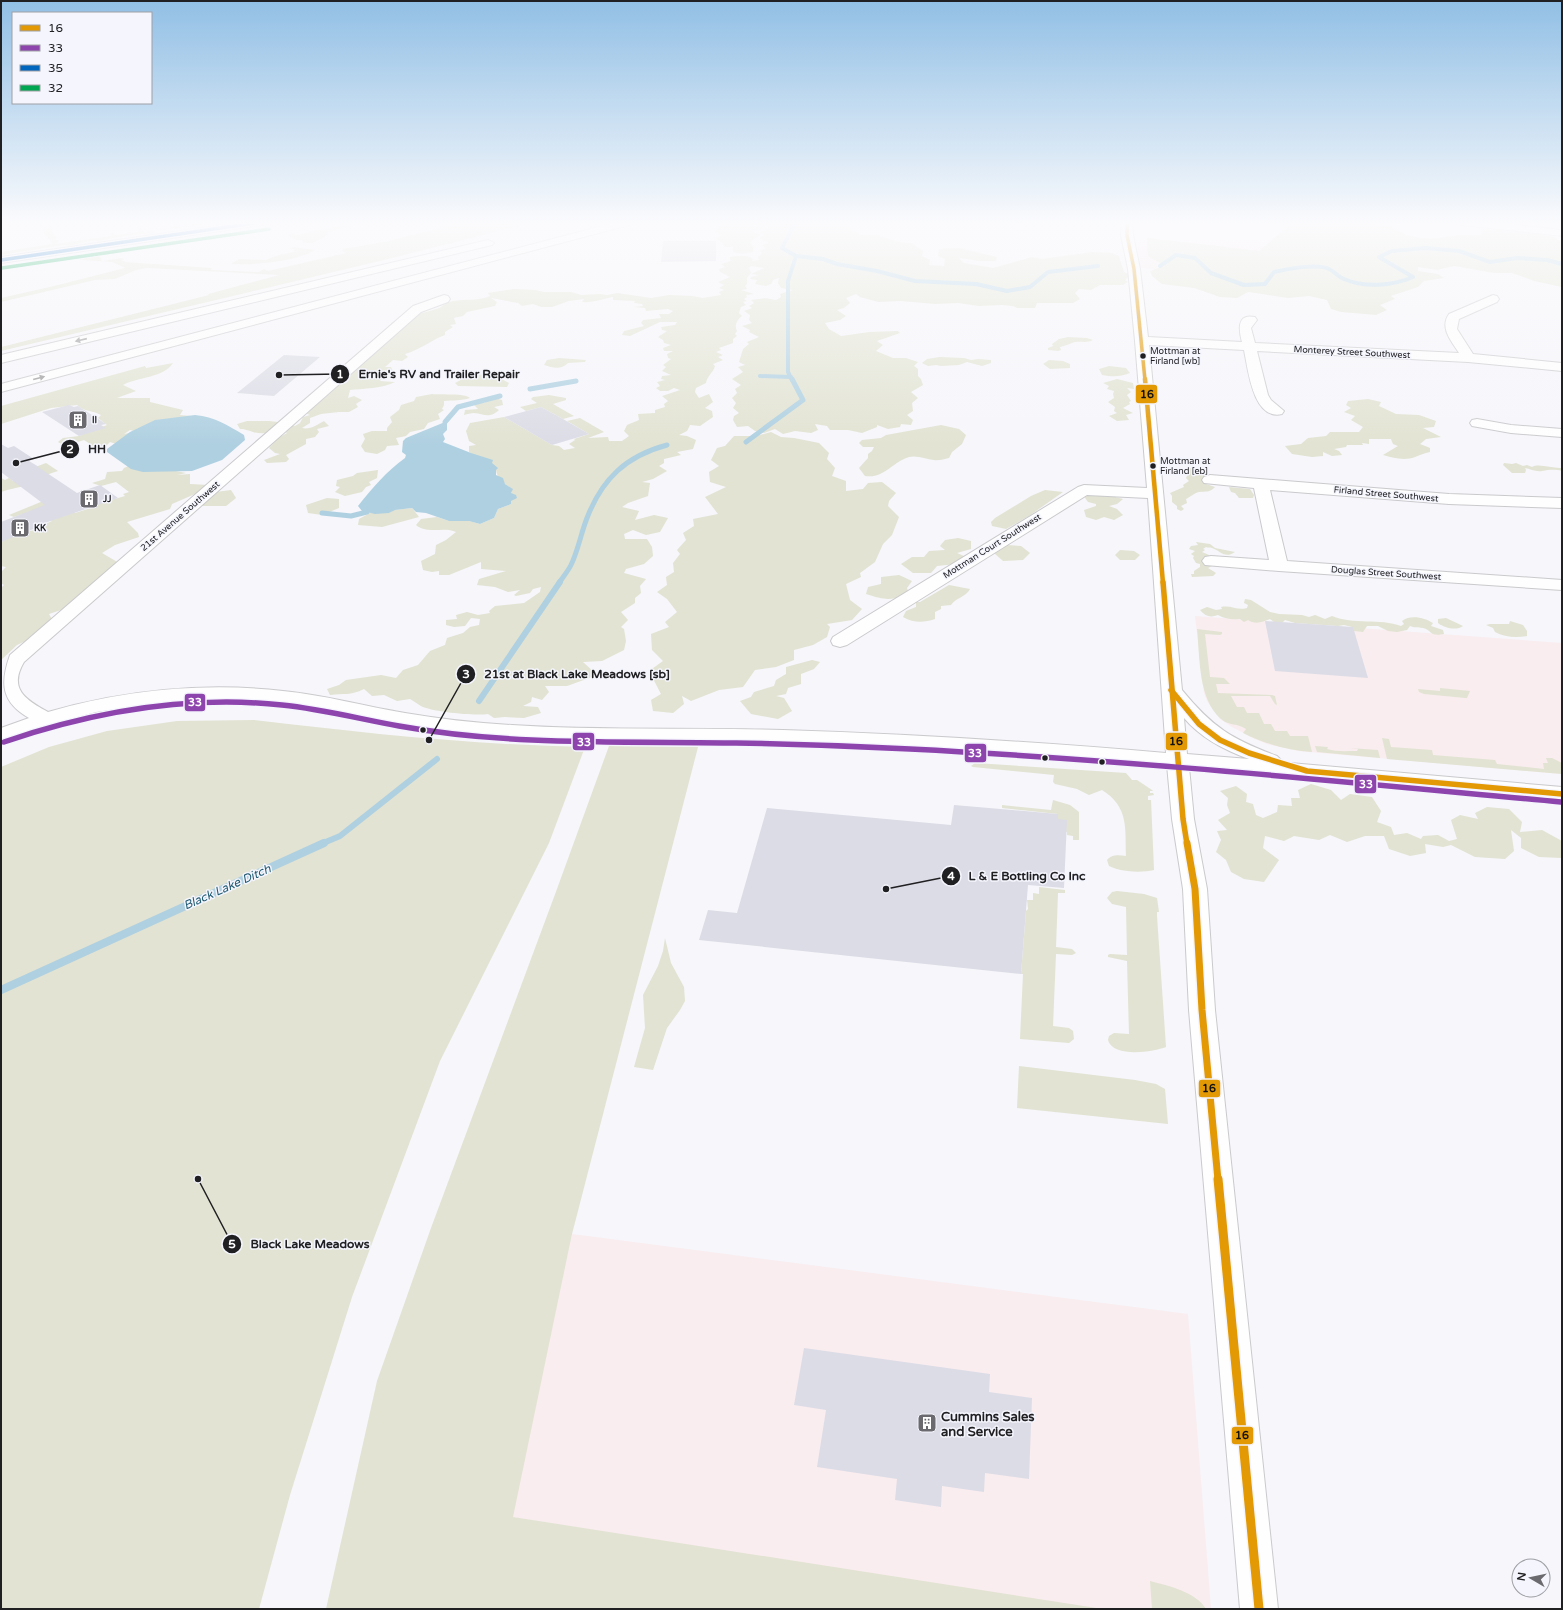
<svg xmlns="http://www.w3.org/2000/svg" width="1563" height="1610" font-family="'Varela Round',sans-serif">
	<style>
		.commercial { fill: #f9edef }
		.education { fill: #fbecef }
		.green { fill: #e2e3d2 }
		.water { fill: #afd0e1 }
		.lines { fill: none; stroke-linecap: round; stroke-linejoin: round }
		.stream-far3 { stroke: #afd0e1; stroke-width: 4 }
		.stream-far2 { stroke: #afd0e1; stroke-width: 5 }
		.stream-far1 { stroke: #afd0e1; stroke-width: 6 }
		.stream { stroke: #afd0e1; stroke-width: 8 }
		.building { fill: #dcdce6 }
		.minor-casing { stroke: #cacacd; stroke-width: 2 }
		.major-casing { stroke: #cacacd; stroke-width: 2 }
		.highway-casing { stroke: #cacacd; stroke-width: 2 }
		.minor { fill: #fefefe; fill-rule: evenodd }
		.major { fill: #fefefe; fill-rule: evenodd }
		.highway { fill: #fefefe; fill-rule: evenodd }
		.bus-1-far4-casing { stroke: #f4f5fd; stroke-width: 5 }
		.bus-1-far3-casing { stroke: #f4f5fd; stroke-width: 6 }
		.bus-1-far2-casing { stroke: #f4f5fd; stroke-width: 8 }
		.bus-1-far1-casing { stroke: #f4f5fd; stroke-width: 10 }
		.bus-1-casing { stroke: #f4f5fd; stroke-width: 12 }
		.bus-2-casing { stroke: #f4f5fd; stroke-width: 8 }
		.bus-3-casing { stroke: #f4f5fd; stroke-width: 5 }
		.bus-4-casing { stroke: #f4f5fd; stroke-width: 5 }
		.bus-1-far4 { stroke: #e29904; stroke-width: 3.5 }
		.bus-1-far3 { stroke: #e29904; stroke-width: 4.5 }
		.bus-1-far2 { stroke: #e29904; stroke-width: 5.5 }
		.bus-1-far1 { stroke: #e29904; stroke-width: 7 }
		.bus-1 { stroke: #e29904; stroke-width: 9 }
		.bus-2 { stroke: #8e44ad; stroke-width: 5.5 }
		.bus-3 { stroke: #0065bd; stroke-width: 3.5 }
		.bus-4 { stroke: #00a651; stroke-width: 3.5 }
		.oneway { fill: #9a9a9b }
		.bus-dot { fill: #202023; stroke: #f4f5fd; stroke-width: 1.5 }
		.labels { text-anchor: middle; stroke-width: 3; stroke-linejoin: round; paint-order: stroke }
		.far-bus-label { font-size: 9px; fill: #202023; stroke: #f4f5fd; text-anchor: start }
		.far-street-label { font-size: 9px; fill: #202023; stroke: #f4f5fd }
		.far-poi-label { font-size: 9px; font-weight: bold; fill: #202023; stroke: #f4f5fd; text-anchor: start }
		.water-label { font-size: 12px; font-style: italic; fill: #1f5971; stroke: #f4f5fd }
		.near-poi-label { font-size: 13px; font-weight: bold; fill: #202023; stroke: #f4f5fd; text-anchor: start }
		.leader { fill: none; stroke: #202023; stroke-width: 1.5 }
		.callout-dot { fill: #202023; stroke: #f4f5fd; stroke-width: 1.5 }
		.mark-label { font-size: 12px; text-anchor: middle; font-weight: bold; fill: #fff }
		.callout-label { font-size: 12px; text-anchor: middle; font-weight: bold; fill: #202023; stroke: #f4f5fd; stroke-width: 3; stroke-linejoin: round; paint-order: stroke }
		.line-badge { stroke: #f4f5fd; stroke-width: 1.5 }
		.badge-label { font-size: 11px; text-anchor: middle; font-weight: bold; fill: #fff }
		.pale-badge-label { font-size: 11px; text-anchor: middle; font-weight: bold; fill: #111 }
	</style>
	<rect width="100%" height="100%" fill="#f6f6fb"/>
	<g class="commercial">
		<polygon points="1195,616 1562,643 1562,774 1298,751 1267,744 1255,739 1232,727 1220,719 1207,701 1204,693"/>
		<polygon points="572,1234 1188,1314 1211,1609 1091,1609 512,1517"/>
	</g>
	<polygon class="education" points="1135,221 1562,221 1562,284 1476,263 1422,262 1302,286 1139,268"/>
	<g class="green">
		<path d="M37 221H47V223L50 224V226L53 227 51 229 54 230 51 231 57 238 53 240H58L59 242 55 243V244L111 236V233L116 235 140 232 137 227H138L147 234C131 234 114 238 99 241 95 241 94 240 90 241 81 242 73 247 63 245L1 255V252L53 244 43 232V229L40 227 41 226H36V225L40 223Z"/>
		<polygon points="200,221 214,221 203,225 154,231 155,233 149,234 141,226 148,231 196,223"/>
		<polygon points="364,221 379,221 344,228 327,233 328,235 313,243 304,243 302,240 297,240 287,235 294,233 296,235 308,233 307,232"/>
		<path d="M468 221H539L384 260 1 351V347L209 295 208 294 279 275 147 268 136 270 115 279 95 280 1 302V298L54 286 125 268 112 262 83 260 73 257 34 264 32 261 156 243 158 245C148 247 138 245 130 249L132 250 99 255 102 261 122 258 124 259 121 261H125L124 262 212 268 211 270 259 272 264 269 268 271 346 253 342 251 343 249 384 242Z"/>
		<polygon points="721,221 761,221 767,225 760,230 752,230 760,235 750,242 753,247 753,252 742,254 733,252 733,247 724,247 722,243 716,238 722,235 715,231 722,225 720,222"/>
		<path d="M767 221H849L853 225 847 229 857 232 860 235H877L898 242 911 243 923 251 922 256 930 260 929 265 944 266 945 259 938 256 939 249 959 248 997 257 996 261H980L959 258 964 263 993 268 1032 257 1042 259 1092 252 1112 253 1119 256 1124 272 1131 275 1125 280 1128 282 1123 285H1100L1091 290 1079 289 1075 293 1080 299 1073 303H1037L1035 308H1017L1013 306 1002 305 979 306 958 303 935 304 901 301 878 302 860 297 856 294 846 298 850 303 844 308 837 310 846 316 840 320 825 323 829 329 841 336 869 332 898 331 900 333 877 341 883 345 876 351 893 358H906L918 362 914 366 918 369V376L921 379 923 385 911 392 918 398 912 403 913 411 907 415 913 420 911 425 901 424 900 427 888 429 877 425V427L862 433 848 430H830L827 426 815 424 818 430 811 433 795 431 783 434 775 429 764 433 755 431 748 426 737 427 733 420 734 416 739 413 733 408 736 403 732 398 737 393 735 389 741 385 732 379 743 372 738 367 745 365 739 362 743 349 749 344 747 342 759 337 749 332 750 330 742 326 752 323 749 320 750 315 744 311 752 308 749 306 754 303 751 300 765 298 776 300 781 297 780 294 793 290 781 288 778 283 779 278 773 280 771 284 766 286 755 284 757 280 750 279 751 277 759 275 751 274 764 268 751 266 749 268 751 273 747 278V284L745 286 747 289 741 290 754 294 746 295 747 297 744 299 747 301 743 302 746 305 741 307 739 313 742 316C737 320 734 325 737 331L735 334 737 336 733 339V343L719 348 721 350 716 352 723 355 718 357 723 360 713 364 715 366C713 373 707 376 706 383L696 388 695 392 699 398 709 394 713 402 705 408 712 411 713 417 700 426 690 425 687 431 679 435 687 436 696 440 693 449 677 452 681 455 664 459V463L659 466 667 471 653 479 642 482 650 483 648 496 628 503 622 507 639 511 635 520 654 515 668 518 660 532 646 535 633 530 624 534 625 539H647L652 547 653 556 644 564 626 569 624 573 646 579 640 586 641 593 635 598V603L621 612 628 620 621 627 624 629 626 641 624 650 602 661 583 662 594 672 592 677 567 686H545L549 692 542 700 532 697 531 702 523 706 538 707 541 713 524 718 505 717 494 718 488 714C475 716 432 712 421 706 417 704 414 701 410 699L397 701 384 695 372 696 364 689C350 696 344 693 330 695L327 689 339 685 346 680 381 675 396 678 403 670 418 665 430 651 445 645 447 638 463 633 470 627 479 625 480 619 471 618 465 626 454 627 446 625V620L457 619 456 615 467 612 478 615 490 613 489 611 495 606 524 603 540 592 541 587 533 589 530 593 516 596 514 595 520 590 508 592 495 587 477 585 479 579 506 571 481 569V562L449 575H439V571L432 572 423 570 421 561 435 554 436 545 446 540 456 532C444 526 428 535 416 525L421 519 437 517 449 521H469L480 524 494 518 498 509 511 504V493L512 489C505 484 497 479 496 470L469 452V446L476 445 469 441 466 431 470 423 504 417 552 445 559 446 564 450 575 448 569 444 575 440 574 439 589 434 567 421 580 418 604 432 588 438 608 437 609 441H622L629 436 624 431 627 425 639 420 638 414 655 413V410L665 407 664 404 668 401 662 396 680 390 674 388 668 391H660L656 388 660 386 657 382 665 380 661 379 662 376 671 375 662 371 666 367 663 365 671 359 668 358 667 354 673 351H664L663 348 671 345 664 343 663 340 658 337 667 331 662 330 661 327 675 325 677 322H660L630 336 622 335 624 331 644 326 641 323 643 320 661 318 659 314H669L673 311 668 309 646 311 645 308 634 307 643 306 642 304 634 303 635 301 613 300V297C602 299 593 303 582 302L584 299 569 301 552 307H541L533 304 522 306 518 303 491 298 497 302 495 306 467 312 463 316 454 318 456 324 450 325 453 327 445 332V335C431 340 420 350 405 354L408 357 402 361 393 360 385 367H391L394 373 384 376 380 381 395 382C384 388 362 389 350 390L348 398 354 396 362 400 356 404 358 407 349 412H339L321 414 310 418V423L302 428C310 430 317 425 324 421L329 426 317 429 319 432 315 437 306 439V444L286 455 289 459 286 462 267 463 264 460 280 454 275 453 269 448 278 438 287 433 284 431C274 432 263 435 253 432 249 431 246 429 240 429L237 424 247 421H269L278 422H286L295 426 300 423 303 417 310 415 295 409 299 404 311 398 392 326 391 323C406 315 423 314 439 308 444 305 447 302 453 301 464 299 480 301 490 296L488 293 514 289 535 290 544 292H571L581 295 600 294 607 295 617 293 651 298 669 295 692 296 703 298 721 295 719 292 724 290 719 288 724 285 718 282 730 277 720 272 719 269 725 267 721 264 731 261 730 259V257C737 256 748 254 753 259L752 261 759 260 758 257 762 253 760 251 766 248 762 245 769 243 759 238 764 235 759 233 773 224Z"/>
		<polygon points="1294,221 1405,221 1399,223 1374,222 1374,224 1397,228 1405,235 1429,239 1462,235 1482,235 1480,229 1499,230 1510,232 1526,232 1558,238 1557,240 1562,240 1562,287 1534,281 1512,273 1494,273 1454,266 1437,270 1418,267 1418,271 1438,274 1444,278 1424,281 1418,287 1391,296 1395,299 1380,305 1387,310 1376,315 1341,312 1331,309 1327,300 1309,296 1288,298 1248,292 1237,298 1220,297 1194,288 1162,284 1152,276 1150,271 1165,266 1148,256 1147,238 1259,251"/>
		<polygon points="211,235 224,236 202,241 197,240 161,245 159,242"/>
		<path d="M292 247 315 250C295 262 255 265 231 264L239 259 266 260 275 256 297 251H292L295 250 290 248Z"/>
		<path d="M1068 337 1087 338 1093 340C1086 344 1079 340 1072 343 1069 344 1065 346 1060 347L1061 350 1058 351 1048 350V348L1053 346 1052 344 1059 339Z"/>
		<polygon points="939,357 964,358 971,360 978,359 991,360 991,363 982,366 967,362 959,365 941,366 936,365 928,366 922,363 927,359"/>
		<path d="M559 358 586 360 585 362 568 363C561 370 553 368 544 365L547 360Z"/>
		<polygon points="1049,360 1063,361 1070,364 1070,368 1050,369 1043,364"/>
		<path d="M173 363C163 378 138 377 123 385L136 391 117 398H150V402L183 410 180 415 192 416 134 431 130 430 124 434 129 433 116 444 110 442 102 450 98 449 84 440 65 446 58 442 63 438 79 436 107 425 98 418 101 415C92 410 84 412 77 405L51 408 1 424V406L145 366 146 368Z"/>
		<path d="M1109 366 1126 368 1130 373C1120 377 1112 377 1102 375L1099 369Z"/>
		<polygon points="485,374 498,377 509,383 507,387 458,386 455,383 466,377"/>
		<polygon points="1117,379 1133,383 1134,389 1127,388 1131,392 1127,395 1131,401 1129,402 1130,404 1123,408 1133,413 1126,415 1129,420 1117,421 1109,416 1117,413 1114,411 1115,407 1108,402 1114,398 1113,394 1114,391 1107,389 1109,386 1103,383"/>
		<path d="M432 394C442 395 465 393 470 398 461 401 453 400 444 401V405L442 409 444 410 438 414 440 419 428 423 424 429 410 432 406 436 396 438 399 445 387 446 385 450 377 454 365 452 361 446 365 439 363 434 372 431H387V428L392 422 390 417 399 410 401 405 414 401 416 397Z"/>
		<polygon points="549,395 566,398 566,400 553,404 574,416 563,419 541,407 526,411 520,407 537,403 531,399 533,397"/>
		<path d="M492 397 502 400 503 405 494 407 499 410C489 419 484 414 474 413 471 413 467 414 464 415L465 410 478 409 474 405 480 402 485 403 484 399Z"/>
		<path d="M1368 399 1381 402 1379 406 1396 414 1419 415 1436 421 1434 427 1423 428 1441 437 1426 439 1420 444 1430 448V452C1424 453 1420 455 1415 457 1404 461 1394 458 1383 455L1398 446 1393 444 1391 439H1369V444L1362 443 1363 445H1347L1346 447 1334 449 1339 451 1342 455 1332 456 1323 452V456L1312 457 1292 454 1285 446 1301 444 1308 438 1326 436 1330 432H1359L1363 427 1351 420 1355 416 1344 412 1351 408 1346 405 1348 401Z"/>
		<path d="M941 425 959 429 966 435 962 444 952 452 949 458C944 459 939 461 934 460 926 459 917 455 909 457 892 462 884 479 865 476L859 468 868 458V454L872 451 874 447H863L859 443 862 440 881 438 886 435Z"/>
		<polygon points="771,432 781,437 794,438 819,443 829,453 827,459 835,468 832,476 846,481 846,491 863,489 868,483 882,482 896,493 889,501 888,506 899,517 892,535 883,544 875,562 860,573 861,577 846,584 850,600 862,609 852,620 827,624 830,627 827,637 813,645 794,650 794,660 776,667 755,670 743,687 719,690 691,701 682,696 684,704 673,713 653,711 651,700 661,694 649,671 663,661 652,650 651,634 669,627 665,622 677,612 667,599 657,592 667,585 666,577 674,572 673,563 680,554 677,550 686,540 683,533 694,526 693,519 718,514 705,497 726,487 710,482 709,472 719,466 711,460 717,448 725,446 734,436 756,436"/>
		<path d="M46 463 58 471C47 474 36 480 26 485 18 488 9 489 1 492V478L5 480 9 478 13 481 34 474 38 466Z"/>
		<path d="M135 463 186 473 177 475 190 474V484L209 485 216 492 231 490 236 498 226 506H203L194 500 195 494 172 504 170 509 127 522 138 533 139 537 115 545 102 553 119 563 76 605 49 614 54 623 41 634 17 645 1 660V588L4 585 1 583V572L6 567 1 566V542C8 539 17 533 25 532 32 531 39 529 46 525L45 524 52 521 32 511 14 517 9 515 53 497 75 513 91 508 90 506 125 496 123 494 129 492 116 482 101 486 92 483 105 479 107 472 122 471 124 468Z"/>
		<path d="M1504 463 1512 464 1516 463 1523 466 1527 465 1532 467C1539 463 1553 469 1562 468V471C1554 469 1549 470 1542 471 1536 472 1530 469 1525 468L1526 470 1525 473H1512L1503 465Z"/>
		<path d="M1188 468 1199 469 1200 472 1208 475 1205 477 1210 481 1206 484 1215 487C1209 493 1206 491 1199 492 1194 493 1190 497 1186 499L1187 503 1181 506 1184 509 1181 511 1177 509V506L1172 502V496L1170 493 1184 487 1183 485 1189 481 1186 478 1188 474 1183 472Z"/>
		<polygon points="378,470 377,478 369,482 371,485 366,487 362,492 345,496 335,492 340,487 336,486 337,480 353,476 357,473"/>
		<polygon points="1229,487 1250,489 1254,495 1253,498 1239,498 1235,493 1231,492"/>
		<polygon points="1045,490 1063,492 1029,516 1006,529 992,526 991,522 995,518 1031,496"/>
		<polygon points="1115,493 1115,497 1123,499 1117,504 1109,506 1117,509 1123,515 1114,520 1104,517 1096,520 1086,517 1084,510 1096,506 1096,504 1088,502 1083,495"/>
		<polygon points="327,498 339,499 339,508 322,515 308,513 306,505"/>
		<polygon points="412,508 419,517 382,527 358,525 359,519 370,513 389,513 394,510"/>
		<polygon points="958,538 971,541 971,549 957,553 966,557 956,564 937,566 931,573 913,573 901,564 912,557 924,557 929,551 945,550 940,546 945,540"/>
		<path d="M1196 542 1210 544 1215 548 1235 552C1224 559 1221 551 1212 548 1210 547 1208 548 1206 547L1203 549 1205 550 1202 552 1209 555 1208 558 1212 566 1208 568 1216 573 1213 576 1192 577 1191 574H1194V571L1200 567V564L1196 563 1193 558 1194 556 1191 554 1195 551 1189 549 1191 546 1198 545Z"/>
		<polygon points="1007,545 1021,546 1030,553 1023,560 1003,561 994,553 996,547"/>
		<polygon points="1120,550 1134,551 1140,555 1135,560 1120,560 1115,555"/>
		<path d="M899 575 912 581 907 588 909 594C892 601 884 600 866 594L868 587 881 584V577Z"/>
		<path d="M949 585 970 589C966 597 955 598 951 605L941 606V609L935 612V619C923 623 914 623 903 617L906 611 916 607V602H920Z"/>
		<path d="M1245 599 1251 600 1270 612 1279 614 1302 615 1309 617 1315 615 1325 619 1332 616C1353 625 1380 618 1401 626L1404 624 1402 621C1411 614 1425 618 1433 623L1431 626 1443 630 1444 634C1429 637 1432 630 1423 628 1418 627 1414 628 1410 626L1407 630 1397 632 1388 631 1378 626H1367L1363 632 1354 631 1352 627 1344 625 1338 626 1295 623 1285 620 1283 622H1274L1270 619C1263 622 1255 625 1248 620L1244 622 1240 619C1232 620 1225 619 1218 615 1210 618 1205 616 1200 610L1207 607 1216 610 1222 609 1221 607C1232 605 1237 611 1247 608L1248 605 1244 603Z"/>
		<path d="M1446 618 1463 626C1456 631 1445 628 1438 623V619Z"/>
		<path d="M1510 621 1523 625 1527 631V636C1516 638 1504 637 1495 632L1493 628 1486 625 1490 624H1509Z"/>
		<path d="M1197 629 1222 632V634L1220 635 1205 634 1210 677 1224 678 1230 684H1216L1218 693 1272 695 1275 696 1277 705 1275 704 1270 696H1231L1237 707H1244L1247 713H1259L1264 724H1271L1275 731H1287L1290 736H1308L1312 752C1288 750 1265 744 1243 733L1246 729C1238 723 1229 726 1221 719 1198 699 1200 658 1197 629Z"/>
		<polygon points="812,660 820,662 814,669 801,674 801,684 788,688 786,694 776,696 784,698 792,711 778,719 751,714 740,701 751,697 754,692 774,686 776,680 786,674 786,667"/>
		<polygon points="1440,688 1470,691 1467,698 1465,698 1424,694 1419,692 1418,689 1440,691"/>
		<path d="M254 720C364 733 474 745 585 747L549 843 440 1061 352 1297 290 1495 259 1609H1V767L49 747 107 731 177 721Z"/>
		<polygon points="1382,738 1389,739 1391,747 1432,750 1433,755 1495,760 1497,764 1544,769 1543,763 1548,763 1546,758 1552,758 1562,763 1562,774 1387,759"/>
		<polygon points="609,746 698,747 572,1234 513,1517 1103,1609 326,1609 377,1381 431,1228 557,889"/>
		<path d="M1315 746 1328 747 1327 749C1336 752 1347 751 1357 751L1358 749 1349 748 1378 750 1380 758 1317 752Z"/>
		<path d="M975 763 1126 773 1132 780H1137L1152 790 1153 791H1150V793H1153L1154 795 1148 796V800H1151L1154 870C1140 873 1121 872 1109 866L1107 860C1112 854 1119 855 1126 856 1125 828 1129 807 1102 790L1089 795 1077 789 1055 784 1053 782 1054 775 973 767 971 766Z"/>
		<polygon points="1311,784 1331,790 1341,800 1350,794 1372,797 1381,811 1377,822 1391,827 1394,835 1407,833 1421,839 1423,836 1438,835 1449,841 1457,839 1451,820 1460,815 1478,819 1475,813 1487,807 1509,809 1522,822 1520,832 1542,830 1562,841 1562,858 1539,857 1521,848 1521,838 1511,830 1514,851 1505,859 1475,857 1451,845 1443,847 1425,844 1426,853 1410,856 1389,849 1384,836 1365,836 1347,842 1330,835 1319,840 1294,836 1284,841 1265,836 1263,848 1279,860 1264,882 1244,879 1231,872 1226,860 1216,852 1221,840 1217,831 1227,830 1218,820 1230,813 1227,805 1228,798 1220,791 1236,786 1247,794 1246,802 1253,804 1256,815 1263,818 1277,812 1278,805 1292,806 1291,798 1300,798 1298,790"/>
		<polygon points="1053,800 1070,805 1079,812 1079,840 1073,840 1073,836 1067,835 1067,832 1064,832 1058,819 1058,814 1002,808 1002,805 1051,810"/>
		<polygon points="1039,887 1065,890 1065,893 1058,893 1056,947 1072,949 1076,953 1072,955 1056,954 1053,1026 1069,1028 1073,1031 1074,1039 1069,1043 1020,1039 1023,974 1021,974 1026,911 1028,909 1027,900 1033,900 1033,893 1039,894"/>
		<path d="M1117 891 1144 894 1157 898 1159 912H1157V916L1166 1047C1153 1052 1113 1058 1108 1040L1109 1036 1114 1033 1129 1034 1127 961 1108 957V955L1110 954 1127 955 1126 907 1112 904 1107 898 1112 892Z"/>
		<polygon points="665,938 671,963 684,987 685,1001 680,1010 667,1028 653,1070 634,1067 645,1028 643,995 658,966 663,951"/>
		<polygon points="1019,1066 1135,1080 1156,1084 1165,1089 1168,1124 1017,1108"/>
		<path d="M1150 1581C1169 1586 1196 1592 1206 1609H1152Z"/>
	</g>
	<g class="water">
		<path d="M195 415C215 417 227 425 244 435L245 440 222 460 192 471 143 472 131 469 107 452V449L130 432 155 420Z"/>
		<path d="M445 422 447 423V430L443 434 445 439 443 442 471 453 493 460 492 463 498 468 496 470V475L503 478 505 484 513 489 511 493 516 495 517 498 511 501V504L498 509 494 518 480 524 469 521H449L426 513 416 512 412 508 395 510 389 513 375 514 362 511 358 506C373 487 386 472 405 458L406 455 402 452 403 441 406 438Z"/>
	</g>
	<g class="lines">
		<g class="stream-far3">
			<polyline points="796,221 782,248 796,256 823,259 837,264 877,271 915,281 976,284 1007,291 1030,287 1048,272 1098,266"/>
			<path d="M1160 266 1176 255 1195 258 1211 273 1244 285 1265 284 1274 272C1286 269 1318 263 1329 269 1334 271 1338 277 1344 279 1365 288 1392 286 1413 277L1379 257 1392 251 1425 248 1459 251 1490 262 1517 258 1547 260 1562 264"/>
			<polyline points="760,376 791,377"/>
			<polyline points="792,380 788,372 788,281 796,256"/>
		</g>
		<g class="stream-far2">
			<polyline points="530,389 576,381"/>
			<polyline points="445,422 458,407 500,396"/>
			<polyline points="746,442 803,400 792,379"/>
			<polyline points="322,513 351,516 367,512"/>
			<path d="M559 583C563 577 568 571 571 565 578 551 581 533 587 518 602 479 626 456 667 445"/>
		</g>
		<g class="stream-far1">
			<polyline points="479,701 560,582"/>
			<polyline points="321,844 340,836 437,759"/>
		</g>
		<polyline class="stream" points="1,990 324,843"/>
	</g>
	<g class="building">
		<polygon points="663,241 716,241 716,261 661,262"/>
		<polygon points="284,355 320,357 274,396 237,393"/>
		<polygon points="69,405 74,407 78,406 106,424 101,425 106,428 79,436 42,412"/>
		<polygon points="541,407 563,419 589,434 552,445 504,417"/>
		<polygon points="1,444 8,448 14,446 34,459 29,461 39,467 38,467 77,493 100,485 118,498 39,525 41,526 1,542 1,522 45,505 1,472"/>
		<polygon points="1265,621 1353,627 1368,678 1275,671"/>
		<polygon points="954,805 1058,814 1058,819 1067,820 1064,888 1028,885 1021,974 699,940 708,910 737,913 767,808 951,825"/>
		<polygon points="804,1348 990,1374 989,1392 1032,1398 1029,1479 985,1473 984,1492 942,1486 941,1507 895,1500 897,1479 817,1467 826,1410 794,1405"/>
	</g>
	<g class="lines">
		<defs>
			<g id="minor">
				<polygon points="226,221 237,221 241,225 240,227 232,227"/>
				<path d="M1122 221H1132L1133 235 1140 269 1148 337 1242 342C1239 331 1236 313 1255 317L1257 320 1251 328 1255 343 1459 353C1452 342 1439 328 1449 314L1493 295 1497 296 1499 299 1497 302 1459 319 1457 329 1473 354 1562 363V371L1468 362 1257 351 1268 395 1271 400 1284 411 1282 414C1253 421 1248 369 1244 350L1149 345 1182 690C1213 728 1232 739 1277 756L1281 760 1279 762 1562 787V801L1189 767 1194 819 1207 889 1215 1010 1278 1609H1240L1189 1010 1183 889 1172 819 1167 765 1001 753 814 743 579 740 510 737 422 728 299 705 232 699 165 702 96 712 38 728 1 741V728L29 718C1 702 0 683 10 655L413 306 444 295 448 296 450 299 448 302 421 312 24 662C8 689 26 700 48 712 123 690 205 682 283 691 324 695 364 706 405 713 440 719 476 723 512 725 602 731 692 727 783 730 911 734 1038 742 1166 753L1148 498 1087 495 847 645 840 647 833 645 831 641 833 637 1078 487 1084 485 1147 488 1135 341 1128 269 1121 235ZM1184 718C1201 738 1224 750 1249 759L1187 754Z"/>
				<polygon points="1448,221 1479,221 1562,230 1562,236 1453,224"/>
				<polygon points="1477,419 1511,425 1562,429 1562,437 1511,433 1472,426 1470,423 1472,420"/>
				<polygon points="1210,475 1449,494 1562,498 1562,508 1449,504 1270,490 1287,561 1562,580 1562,590 1279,571 1205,565 1202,561 1205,557 1211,556 1269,560 1254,488 1204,483 1202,480 1204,477"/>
			</g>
			<polygon id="major" points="249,221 273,221 268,224 1,263 1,257"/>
			<g id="highway">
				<polygon points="621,221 637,221 636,223 1,392 1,384"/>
				<polygon points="488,240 494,243 492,245 1,363 1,355"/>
			</g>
		</defs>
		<use href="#minor" class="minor-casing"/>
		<use href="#major" class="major-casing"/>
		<use href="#highway" class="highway-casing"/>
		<use href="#minor" class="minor"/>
		<use href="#major" class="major"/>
		<use href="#highway" class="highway"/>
		<defs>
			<polyline id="bus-1-far4" points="1127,221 1127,235 1134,269 1145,380"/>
			<polyline id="bus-1-far3" points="1145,379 1163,583"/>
			<g id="bus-1-far2">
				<polyline points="1163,582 1183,819 1187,844"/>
				<polyline points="1171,690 1199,724 1220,740 1249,753 1307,771 1562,794"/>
			</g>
			<polyline id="bus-1-far1" points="1187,843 1195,889 1202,1010 1218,1180"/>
			<polyline id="bus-1" points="1218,1179 1259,1609"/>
			<path id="bus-2" d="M4 742C95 711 187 695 282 705 322 709 360 719 399 726 443 734 487 738 532 740 600 743 668 742 736 743 794 744 852 746 910 749 1127 760 1344 782 1561 802"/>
			<polyline id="bus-3" points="1,260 268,221"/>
			<polyline id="bus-4" points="2,268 269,229"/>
		</defs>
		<use href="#bus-1-far4" class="bus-1-far4-casing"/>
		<use href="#bus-1-far3" class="bus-1-far3-casing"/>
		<use href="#bus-1-far2" class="bus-1-far2-casing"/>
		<use href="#bus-1-far1" class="bus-1-far1-casing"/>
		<use href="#bus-1" class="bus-1-casing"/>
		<use href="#bus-2" class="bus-2-casing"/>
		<use href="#bus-3" class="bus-3-casing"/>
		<use href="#bus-4" class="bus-4-casing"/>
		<use href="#bus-1-far4" class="bus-1-far4"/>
		<use href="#bus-1-far3" class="bus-1-far3"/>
		<use href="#bus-1-far2" class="bus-1-far2"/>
		<use href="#bus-1-far1" class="bus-1-far1"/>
		<use href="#bus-1" class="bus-1"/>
		<use href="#bus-2" class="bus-2"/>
		<use href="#bus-3" class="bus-3"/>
		<use href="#bus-4" class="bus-4"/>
	</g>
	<defs><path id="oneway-solid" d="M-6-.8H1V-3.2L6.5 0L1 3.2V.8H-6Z"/></defs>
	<g class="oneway">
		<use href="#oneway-solid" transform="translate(81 340) rotate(167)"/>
		<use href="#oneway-solid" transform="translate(39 378) rotate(-15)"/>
	</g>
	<linearGradient id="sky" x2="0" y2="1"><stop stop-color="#91bfe5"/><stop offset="0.5" stop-color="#fbfbfd"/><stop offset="1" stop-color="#fbfbfd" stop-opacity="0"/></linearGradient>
	<rect width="1563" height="446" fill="url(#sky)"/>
	<defs>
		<symbol id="building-square" viewBox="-11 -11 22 22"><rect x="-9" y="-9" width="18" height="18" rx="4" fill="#6b6b6f" stroke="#f4f5fd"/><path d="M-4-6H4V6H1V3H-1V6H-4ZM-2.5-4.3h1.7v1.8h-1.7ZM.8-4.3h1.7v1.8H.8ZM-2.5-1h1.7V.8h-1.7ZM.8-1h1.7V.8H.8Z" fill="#fff"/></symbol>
	</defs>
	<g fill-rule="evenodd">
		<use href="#building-square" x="67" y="409" width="22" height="22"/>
		<use href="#building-square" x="78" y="488" width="22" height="22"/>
		<use href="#building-square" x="9" y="517" width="22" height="22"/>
		<use href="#building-square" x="916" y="1412" width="22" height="22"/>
	</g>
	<g class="bus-dot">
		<circle cx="1143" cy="356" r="3.5"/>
		<circle cx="1153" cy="466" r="3.5"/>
		<circle cx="423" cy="730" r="3.5"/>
		<circle cx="1045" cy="758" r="3.5"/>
		<circle cx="1102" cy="762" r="3.5"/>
	</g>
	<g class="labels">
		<g class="far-bus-label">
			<text x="1150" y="354">Mottman at<tspan x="1150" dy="10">Firland [wb]</tspan></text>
			<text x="1160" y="464">Mottman at<tspan x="1160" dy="10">Firland [eb]</tspan></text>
		</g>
		<g class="far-street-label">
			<text transform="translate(1352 352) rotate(3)" y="3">Monterey Street Southwest</text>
			<text transform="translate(1386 494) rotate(5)" y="3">Firland Street Southwest</text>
			<text transform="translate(180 516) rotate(-41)" y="3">21st Avenue Southwest</text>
			<text transform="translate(992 546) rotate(-32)" y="3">Mottman Court Southwest</text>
			<text transform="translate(1386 573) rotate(4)" y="3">Douglas Street Southwest</text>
		</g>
		<g class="far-poi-label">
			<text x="92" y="423">II</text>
			<text x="103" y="502">JJ</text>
			<text x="34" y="531">KK</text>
		</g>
		<g class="water-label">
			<text transform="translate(227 887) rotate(-24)" y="4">Black Lake Ditch</text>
		</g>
		<g class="near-poi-label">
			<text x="941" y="1421">Cummins Sales<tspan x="941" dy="15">and Service</tspan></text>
		</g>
	</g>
	<path class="leader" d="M279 375L340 374M16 463L70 449M429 740L466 674M886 889L951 876M198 1179L232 1244"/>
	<g class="callout-dot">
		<circle cx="279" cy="375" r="4"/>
		<circle cx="16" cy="463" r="4"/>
		<circle cx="429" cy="740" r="4"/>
		<circle cx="886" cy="889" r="4"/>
		<circle cx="198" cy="1179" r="4"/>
		<circle cx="340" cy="374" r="10"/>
		<circle cx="70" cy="449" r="10"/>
		<circle cx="466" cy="674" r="10"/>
		<circle cx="951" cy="876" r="10"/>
		<circle cx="232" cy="1244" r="10"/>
	</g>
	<g class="mark-label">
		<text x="340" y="378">1</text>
		<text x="70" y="453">2</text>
		<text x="466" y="678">3</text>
		<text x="951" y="880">4</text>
		<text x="232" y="1248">5</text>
	</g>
	<g class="callout-label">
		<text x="439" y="378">Ernie's RV and Trailer Repair</text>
		<text x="97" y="453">HH</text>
		<text x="577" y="678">21st at Black Lake Meadows [sb]</text>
		<text x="1027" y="880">L &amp; E Bottling Co Inc</text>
		<text x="310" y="1248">Black Lake Meadows</text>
	</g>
	<g class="line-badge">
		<rect x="1135" y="384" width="23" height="20" rx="4" fill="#e29904"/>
		<rect x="184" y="693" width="22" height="19" rx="4" fill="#8e44ad"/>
		<rect x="1165" y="732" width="23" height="19" rx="4" fill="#e29904"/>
		<rect x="572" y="732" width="23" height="19" rx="4" fill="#8e44ad"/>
		<rect x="964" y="743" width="23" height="20" rx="4" fill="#8e44ad"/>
		<rect x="1354" y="774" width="23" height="20" rx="4" fill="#8e44ad"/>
		<rect x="1198" y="1079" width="23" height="19" rx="4" fill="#e29904"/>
		<rect x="1231" y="1426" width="23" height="19" rx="4" fill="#e29904"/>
	</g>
	<g class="badge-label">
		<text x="195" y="706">33</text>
		<text x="584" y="746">33</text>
		<text x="975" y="757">33</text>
		<text x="1366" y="788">33</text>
	</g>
	<g class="pale-badge-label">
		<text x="1147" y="398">16</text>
		<text x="1176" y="745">16</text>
		<text x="1209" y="1092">16</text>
		<text x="1242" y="1439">16</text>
	</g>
	<rect width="1563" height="1610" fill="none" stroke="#202023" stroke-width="4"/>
	<rect x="12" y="12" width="140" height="92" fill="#f4f5fd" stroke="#9fa0a6"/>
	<rect x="20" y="25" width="20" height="6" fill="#e29904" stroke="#9fa0a6"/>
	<text x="48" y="32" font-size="12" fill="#202023">16</text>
	<rect x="20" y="45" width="20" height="6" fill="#8e44ad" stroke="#9fa0a6"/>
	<text x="48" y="52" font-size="12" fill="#202023">33</text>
	<rect x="20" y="65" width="20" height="6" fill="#0065bd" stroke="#9fa0a6"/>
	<text x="48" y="72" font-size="12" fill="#202023">35</text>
	<rect x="20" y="85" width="20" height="6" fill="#00a651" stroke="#9fa0a6"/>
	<text x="48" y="92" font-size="12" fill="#202023">32</text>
	<g transform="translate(1531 1578) rotate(279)"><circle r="19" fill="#f4f5fd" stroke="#9fa0a6"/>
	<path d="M0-3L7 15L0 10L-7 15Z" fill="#6b6b6f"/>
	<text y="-6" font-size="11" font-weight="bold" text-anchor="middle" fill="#202023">N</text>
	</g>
</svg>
